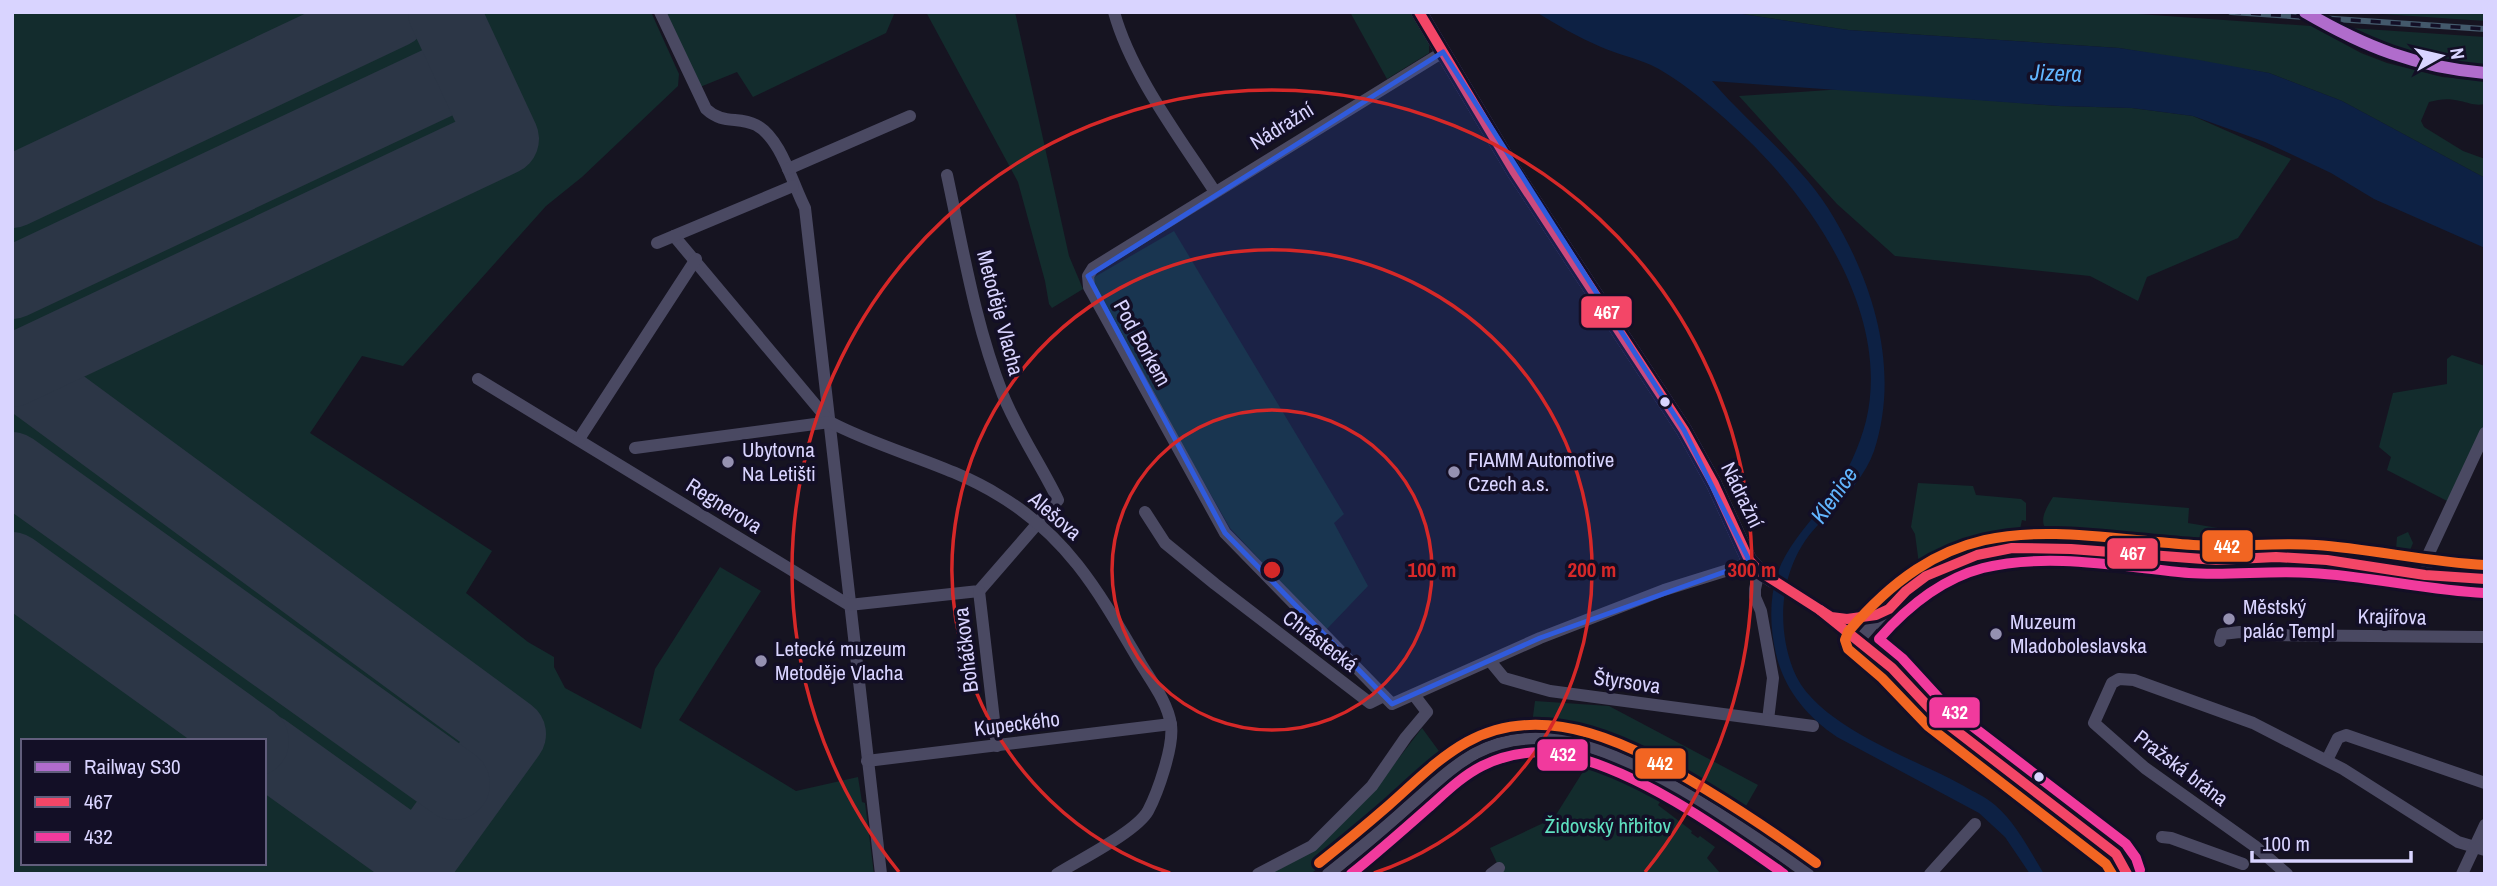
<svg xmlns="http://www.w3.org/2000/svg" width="2497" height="886" font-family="'Archivo Narrow',sans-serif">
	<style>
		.green { fill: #132c2d; fill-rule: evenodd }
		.water { fill: #0d2144 }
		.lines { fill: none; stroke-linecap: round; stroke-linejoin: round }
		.runway { stroke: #2c3646; stroke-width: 72 }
		.street { stroke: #4a4962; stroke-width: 12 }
		.secondary { stroke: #575674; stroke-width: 16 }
		.rail-casing { stroke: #43596b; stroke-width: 6 }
		.rail { stroke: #130f26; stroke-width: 3.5; stroke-dasharray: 10; stroke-linecap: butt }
		.bus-1-casing { stroke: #130f26; stroke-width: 16 }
		.bus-2-casing { stroke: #130f26; stroke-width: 16 }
		.bus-3-casing { stroke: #130f26; stroke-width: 16 }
		.bus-1 { stroke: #f34667; stroke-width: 10 }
		.bus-2 { stroke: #f13a9d; stroke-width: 10 }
		.bus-3 { stroke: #f26522; stroke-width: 10 }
		.rail-1-casing { stroke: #130f26; stroke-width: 18 }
		.rail-1 { stroke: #b06ccc; stroke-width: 12 }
		.marked { fill: #305bdc; fill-opacity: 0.2; stroke: #305bdc; stroke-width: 5; stroke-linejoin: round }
		.ring { fill: none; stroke: #d62828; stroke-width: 3.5 }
		.bus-dot { fill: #d9d4ff; stroke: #130f26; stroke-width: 2.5 }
		.poi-dot { fill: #9591b1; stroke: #130f26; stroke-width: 2.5 }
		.labels { text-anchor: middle; stroke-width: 7; stroke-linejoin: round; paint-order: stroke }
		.street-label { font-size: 21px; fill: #d9d4ff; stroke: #130f26 }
		.poi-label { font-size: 21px; fill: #d9d4ff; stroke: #130f26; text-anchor: start }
		.park-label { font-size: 21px; fill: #5fe0c0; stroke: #130f26 }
		.water-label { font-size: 23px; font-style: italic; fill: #62b6ff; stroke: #130f26 }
		.centre { fill: #d62828; stroke: #130f26; stroke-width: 3.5 }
		.ring-label { font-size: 21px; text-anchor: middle; font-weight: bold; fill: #d62828; stroke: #130f26; stroke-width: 7; stroke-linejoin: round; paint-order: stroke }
		.line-badge { stroke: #130f26; stroke-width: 2.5 }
		.badge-label { font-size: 19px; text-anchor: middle; font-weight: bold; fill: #fff }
	</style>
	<rect width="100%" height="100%" fill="#161421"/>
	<g class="green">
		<path d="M12 12H651L679 74 678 86 582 177 546 206 403 366 362 356 310 433 492 551 466 593 528 642 554 657V667L565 688 641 729 655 669 720 567 761 591 679 720 796 791 858 777 862 802 865 803 874 874H12ZM23 741H264V863H23Z"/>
		<polygon points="665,12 895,12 886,33 753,97 737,72 700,87"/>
		<polygon points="926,12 1015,12 1069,256 1083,289 1052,308 1049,304 1045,281 1018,182"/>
		<polygon points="1350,12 1411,12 1429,42 1429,53 1387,79"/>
		<path d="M1729 12H2110L2311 26 2361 53 2387 63 2442 77 2485 81V104C2475 106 2470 103 2460 101 2449 98 2440 99 2429 102L2421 121 2424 127 2463 151 2485 159V178L2342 101 2269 73 2119 48 1848 30Z"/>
		<polygon points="2353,12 2485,12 2485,21"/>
		<path d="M2350 28 2485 37V65C2437 62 2391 53 2350 28Z"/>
		<polygon points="1843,89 2059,106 2132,108 2193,116 2291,159 2238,238 2147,277 2138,301 2090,276 1895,256 1837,204 1739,96"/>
		<polygon points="1174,231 1344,514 1334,523 1368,586 1326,630 1230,528 1123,342 1091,279"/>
		<polygon points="2452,355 2485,366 2485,426 2449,502 2387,470 2391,457 2379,447 2393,393 2447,384 2447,359"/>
		<polygon points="1918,483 1973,486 1976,495 2021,499 2026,503 2026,521 2022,520 2020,529 2013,534 1968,539 1919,564 1915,534 1911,527"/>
		<path d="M2053 497 2189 508 2188 523 2242 532V538L2396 550 2397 537 2408 532 2413 543 2408 555 2403 557 2320 546 2292 545 2222 550 2052 535C2036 524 2045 510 2053 497Z"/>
		<polygon points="1535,701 1609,706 1758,785 1742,813 1613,734 1532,724"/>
		<polygon points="1422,728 1444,758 1429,776 1348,848 1310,874 1267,874 1371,794"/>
		<polygon points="1589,762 1662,799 1658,805 1692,831 1691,833 1698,838 1700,836 1715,847 1707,858 1721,874 1502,874 1490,848 1554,818"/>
	</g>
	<path class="water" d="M1536 12H1729L1848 30 2119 48 2199 60 2269 73 2342 101 2485 178V248L2374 199 2331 173 2265 142 2193 116 2132 108 2059 106 1712 81C1751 127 1803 164 1834 218 1875 287 1900 372 1874 451 1863 481 1839 504 1817 526 1781 564 1775 622 1793 669 1814 726 1914 758 1964 786 1974 792 1986 797 1995 805 2016 823 2030 851 2044 874H2030L2005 837 1979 813 1837 737C1807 717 1784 689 1776 654 1770 628 1769 600 1777 575 1786 546 1811 521 1830 497 1847 474 1859 448 1866 421 1888 329 1832 232 1773 166 1746 135 1687 82 1651 65 1635 58 1617 54 1601 47 1578 37 1557 25 1536 12Z"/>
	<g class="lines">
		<g class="runway">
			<polyline points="12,192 393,12"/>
			<polyline points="12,283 456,74"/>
			<polyline points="12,368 510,734 419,860 264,749"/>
			<polyline points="12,371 503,139 444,12"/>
			<polyline points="12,468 454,784"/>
			<polyline points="12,568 253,741"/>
		</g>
		<g class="street">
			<path d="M660 12 706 109C723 125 738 116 756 125 781 138 792 183 805 208L881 874"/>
			<path d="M1114 12C1131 74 1180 138 1215 192"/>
			<polyline points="1443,52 1093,268 1088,276 1089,287 1225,533 1392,704 1540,638 1664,590 1741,566 1749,560"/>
			<polyline points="788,169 910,116"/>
			<polyline points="674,236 829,421"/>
			<polyline points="657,243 793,186"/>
			<path d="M478 379 849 605 979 591 1058 500C1041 465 1018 432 1003 395 975 324 963 249 947 175"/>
			<polyline points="579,439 696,259"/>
			<path d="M635 448 830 422C885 451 947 463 1000 496 1070 538 1101 596 1141 664 1152 682 1168 703 1171 725 1174 746 1158 792 1148 811 1136 832 1079 860 1057 874"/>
			<polyline points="1145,512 1165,543 1215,584 1370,703 1384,696"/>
			<polyline points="1759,571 1755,589 1755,597 1761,611 1773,678 1768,720"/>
			<polyline points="2425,575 2429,553 2485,433"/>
			<polyline points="1773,580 1831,617 1859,640 1892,668 1937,716 2116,854 2126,859 2139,874"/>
			<polyline points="979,591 997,746"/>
			<path d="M1888 612C1881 630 1880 645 1888 662"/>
			<polyline points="1832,617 1862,618 1882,612"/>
			<path d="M1859 640C1892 601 1928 568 1978 555 2034 540 2095 551 2152 555 2173 557 2194 560 2216 560 2253 561 2289 555 2327 560 2380 565 2431 578 2485 579"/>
			<polyline points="2220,641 2222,634 2240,632 2267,635 2485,637"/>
			<polyline points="1490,661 1504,678 1550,691 1813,726"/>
			<polyline points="2327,760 2338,738 2346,735 2485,783"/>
			<polyline points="867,761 1171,724"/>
			<polyline points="2162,837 2171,838 2243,864"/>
			<polyline points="1258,874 1312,846 1372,786 1406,737 1427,712 1414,695"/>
			<path d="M1328 874C1356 852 1383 830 1409 806 1430 788 1451 767 1476 753 1550 714 1629 760 1693 798 1733 822 1771 847 1808 874"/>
			<polyline points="1491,874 1499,868"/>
			<polyline points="1930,874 1975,824"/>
			<polyline points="2287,874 2256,847 2145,768 2094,723 2112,683 2119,679 2134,680 2253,723 2343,769 2458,842 2485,850"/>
			<polyline points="2462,874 2485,825"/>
		</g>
		<polyline class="secondary" points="1419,12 1514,171 1684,430 1714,484 1749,560 1759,571 1773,580"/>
		<defs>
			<polyline id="rail" points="2231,12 2485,29"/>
		</defs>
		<use href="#rail" class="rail-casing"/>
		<use href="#rail" class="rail"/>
		<defs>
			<g id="bus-1">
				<polyline points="1419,12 1514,171 1684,430 1714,484 1749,560 1759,571 1831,617 1847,619 1876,615 1889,609 1906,591 1926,576 1977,555 2012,548 2071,549 2216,560 2276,557 2327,560 2425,575 2485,579"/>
				<polyline points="1820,610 1892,668 1937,716 2116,854 2127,874"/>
			</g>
			<g id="bus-2">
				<path d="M2140 870 2136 858 2126 844 1946 706 1902 658 1879 639C1907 607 1941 579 1983 568 2049 552 2122 567 2189 573 2229 576 2270 570 2311 573 2369 576 2426 590 2484 593"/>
				<path d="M1351 874C1377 853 1402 831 1428 808 1445 793 1462 776 1482 766 1506 754 1534 750 1560 754 1634 767 1722 830 1784 874"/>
			</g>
			<g id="bus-3">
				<path d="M1319 863C1343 844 1366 825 1389 805 1414 783 1438 758 1467 742 1547 698 1636 747 1705 789 1743 812 1780 837 1816 863"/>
				<path d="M2112 874 2106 864 1928 726 1882 678 1848 649 1845 640 1848 632C1957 504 2045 534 2193 545 2234 548 2275 542 2316 545 2372 549 2428 562 2485 565"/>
			</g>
		</defs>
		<use href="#bus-1" class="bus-1-casing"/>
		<use href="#bus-2" class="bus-2-casing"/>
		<use href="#bus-3" class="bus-3-casing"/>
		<use href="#bus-1" class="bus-1"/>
		<use href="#bus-2" class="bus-2"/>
		<use href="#bus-3" class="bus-3"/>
		<defs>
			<path id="rail-1" d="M2305 12C2365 47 2416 67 2485 73"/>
		</defs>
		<use href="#rail-1" class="rail-1-casing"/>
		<use href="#rail-1" class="rail-1"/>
	</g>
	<path class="marked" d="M1443 52 1684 430 1749 560 1741 566 1540 638 1392 704 1225 533 1088 276Z"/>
	<g class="ring">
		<circle cx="1272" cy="570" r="160"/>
		<path d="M1170 873A320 320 0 1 1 1374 873"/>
		<path d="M899 872A480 480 0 1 1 1645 872"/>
	</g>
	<g class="bus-dot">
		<circle cx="1665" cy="402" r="6"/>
		<circle cx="2039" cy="777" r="6"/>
	</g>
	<g class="poi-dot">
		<circle cx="728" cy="462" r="7"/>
		<circle cx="1454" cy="472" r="7"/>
		<circle cx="2229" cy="619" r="7"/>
		<circle cx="1996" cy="634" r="7"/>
		<circle cx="761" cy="661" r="7"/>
	</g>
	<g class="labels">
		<g class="street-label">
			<text transform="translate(1282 126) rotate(-32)" y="7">Nádražní</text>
			<text transform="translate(1000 313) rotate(75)" y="7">Metoděje Vlacha</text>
			<text transform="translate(1142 343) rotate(61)" y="7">Pod Borkem</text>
			<text transform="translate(1742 495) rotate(64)" y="7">Nádražní</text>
			<text transform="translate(724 506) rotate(32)" y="7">Regnerova</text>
			<text transform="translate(1055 516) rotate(41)" y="7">Alešova</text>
			<text transform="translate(2392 617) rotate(1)" y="7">Krajířova</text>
			<text transform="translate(1320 641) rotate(37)" y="7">Chrástecká</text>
			<text transform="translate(966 650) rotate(-97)" y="7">Boháčkova</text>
			<text transform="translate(1627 682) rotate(8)" y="7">Štyrsova</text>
			<text transform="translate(1017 724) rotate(-7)" y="7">Kupeckého</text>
			<text transform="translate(2181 768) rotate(37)" y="7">Pražská brána</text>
		</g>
		<g class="poi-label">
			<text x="742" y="457">Ubytovna<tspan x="742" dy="24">Na Letišti</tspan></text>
			<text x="1468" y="467">FIAMM Automotive<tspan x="1468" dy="24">Czech a.s.</tspan></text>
			<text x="2243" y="614">Městský<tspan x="2243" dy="24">palác Templ</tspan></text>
			<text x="2010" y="629">Muzeum<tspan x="2010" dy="24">Mladoboleslavska</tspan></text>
			<text x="775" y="656">Letecké muzeum<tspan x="775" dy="24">Metoděje Vlacha</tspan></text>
		</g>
		<g class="park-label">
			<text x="1608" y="833">Židovský hřbitov</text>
		</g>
		<g class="water-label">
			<text transform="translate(2056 73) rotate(2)" y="8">Jizera</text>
			<text transform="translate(1834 495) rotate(-55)" y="8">Klenice</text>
		</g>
	</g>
	<circle cx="1272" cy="570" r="10" class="centre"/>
	<g class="ring-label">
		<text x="1432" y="577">100 m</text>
		<text x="1592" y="577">200 m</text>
		<text x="1752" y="577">300 m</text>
	</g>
	<g class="line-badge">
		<rect x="1580" y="295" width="53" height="34" rx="7" fill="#f34667"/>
		<rect x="2201" y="529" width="53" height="34" rx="7" fill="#f26522"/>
		<rect x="2106" y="537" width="53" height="33" rx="7" fill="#f34667"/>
		<rect x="1928" y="696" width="53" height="33" rx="7" fill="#f13a9d"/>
		<rect x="1536" y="738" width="53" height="34" rx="7" fill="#f13a9d"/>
		<rect x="1634" y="747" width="53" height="33" rx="7" fill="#f26522"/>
	</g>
	<g class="badge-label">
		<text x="1607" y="319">467</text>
		<text x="2227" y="553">442</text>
		<text x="2133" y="560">467</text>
		<text x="1955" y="719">432</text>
		<text x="1563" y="761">432</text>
		<text x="1660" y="770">442</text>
	</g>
	<rect width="2497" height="886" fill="none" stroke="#d9d4ff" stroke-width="28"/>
	<rect x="21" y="739" width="245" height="126" fill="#130f26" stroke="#625e7d" stroke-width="2"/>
	<rect x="35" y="762" width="35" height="10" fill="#b06ccc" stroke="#625e7d" stroke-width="2"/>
	<text x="84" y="774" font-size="21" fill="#d9d4ff">Railway S30</text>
	<rect x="35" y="797" width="35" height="10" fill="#f34667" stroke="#625e7d" stroke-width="2"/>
	<text x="84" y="809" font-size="21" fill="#d9d4ff">467</text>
	<rect x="35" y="832" width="35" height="10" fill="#f13a9d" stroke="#625e7d" stroke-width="2"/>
	<text x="84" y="844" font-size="21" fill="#d9d4ff">432</text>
	<g transform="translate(2441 56) rotate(82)" stroke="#130f26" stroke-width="5" paint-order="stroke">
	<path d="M0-5L12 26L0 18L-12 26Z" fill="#d9d4ff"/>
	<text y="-10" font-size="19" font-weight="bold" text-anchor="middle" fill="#d9d4ff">N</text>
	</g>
	<path d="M2252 851v10h159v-10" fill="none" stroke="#d9d4ff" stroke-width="3.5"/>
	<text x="2262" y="851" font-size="21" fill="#d9d4ff" stroke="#130f26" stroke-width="5" paint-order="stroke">100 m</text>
</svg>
